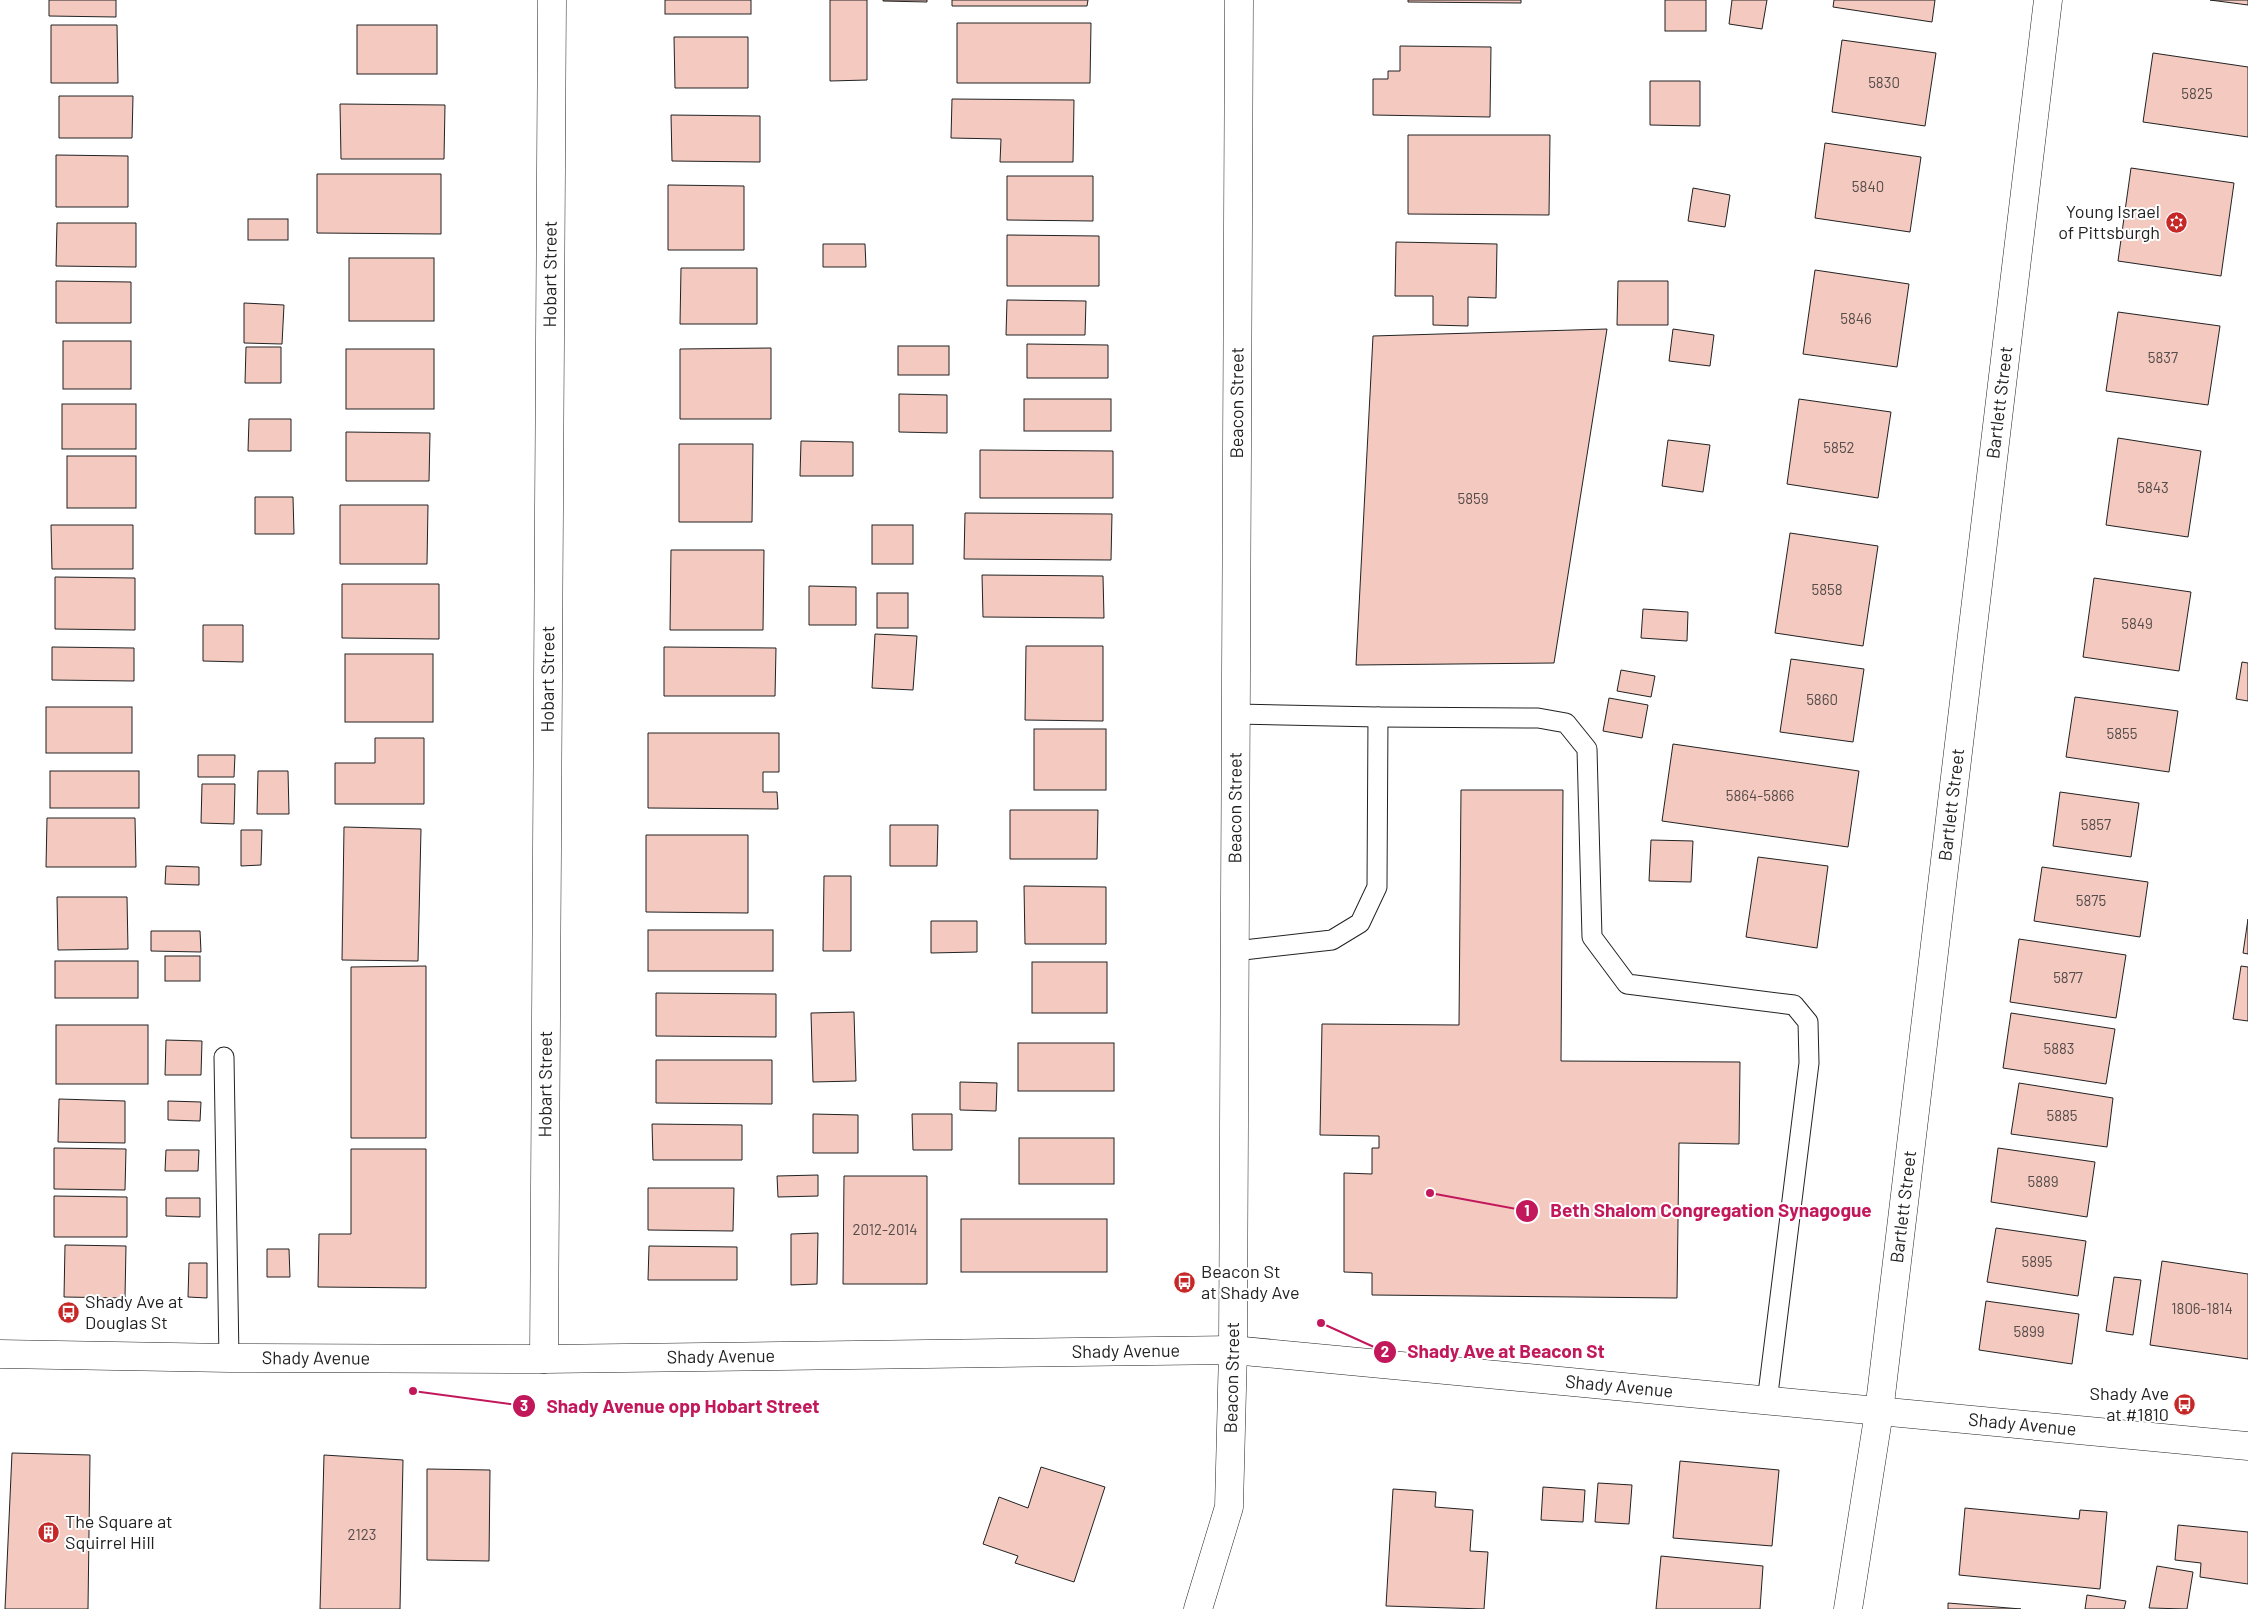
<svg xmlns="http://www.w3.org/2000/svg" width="2248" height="1609" font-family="Barlow,sans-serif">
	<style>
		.building { fill: #f3c9c0; stroke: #222 }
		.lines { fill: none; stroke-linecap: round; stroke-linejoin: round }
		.lane-casing { stroke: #222; stroke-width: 21 }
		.street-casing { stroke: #222; stroke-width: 29 }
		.secondary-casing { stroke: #222; stroke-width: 29 }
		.primary-casing { stroke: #222; stroke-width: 29 }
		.lane { stroke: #fff; stroke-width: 19 }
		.street { stroke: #fff; stroke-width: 28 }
		.secondary { stroke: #fff; stroke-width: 28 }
		.primary { stroke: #fff; stroke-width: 28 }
		.labels { text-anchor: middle; stroke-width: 4; stroke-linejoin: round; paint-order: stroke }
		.number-label { font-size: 15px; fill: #564c4a }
		.poi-label { font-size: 18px; fill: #222; stroke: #fff; text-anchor: start }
		.street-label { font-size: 18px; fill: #222; stroke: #fff }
		.leader { fill: none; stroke: #c2185b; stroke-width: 2 }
		.callout-dot { fill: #c2185b; stroke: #fff; stroke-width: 2 }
		.mark-label { font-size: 15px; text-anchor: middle; font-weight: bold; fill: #fff }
		.callout-label { font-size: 19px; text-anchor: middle; font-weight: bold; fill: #c2185b; stroke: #fff; stroke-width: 4; stroke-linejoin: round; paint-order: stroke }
	</style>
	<rect width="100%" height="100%" fill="#fff"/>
	<g class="building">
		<polygon points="49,0 116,0 116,17 49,16"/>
		<rect x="665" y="0" width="86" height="14"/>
		<polygon points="830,0 867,0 867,80 830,81"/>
		<polygon points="883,0 927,0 927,2 883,1"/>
		<polygon points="952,0 1088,0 1087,6 952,6"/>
		<polygon points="1408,0 1521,0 1521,3 1408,2"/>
		<rect x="1665" y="0" width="41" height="31"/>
		<polygon points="1732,0 1767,0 1762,29 1729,24"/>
		<polygon points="1834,0 1935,0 1932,22 1833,7"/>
		<polygon points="2210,0 2248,0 2248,5"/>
		<polygon points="957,23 1091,23 1090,83 957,83"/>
		<polygon points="51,25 117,25 118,83 51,83"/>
		<rect x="357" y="25" width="80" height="49"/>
		<polygon points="674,37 748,37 748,88 675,88"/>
		<polygon points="1842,40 1936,53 1925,126 1832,112"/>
		<polygon points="1400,46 1491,47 1490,117 1373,115 1373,79 1388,79 1388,71 1400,71"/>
		<polygon points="2153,53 2248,67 2248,137 2143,122"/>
		<polygon points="1650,81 1700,81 1700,126 1650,125"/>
		<polygon points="59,96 133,96 132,138 59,138"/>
		<polygon points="952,99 1074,100 1073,162 1000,162 1001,139 951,138"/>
		<polygon points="340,104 445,105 444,159 341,159"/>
		<polygon points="671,115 760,116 760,162 672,161"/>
		<polygon points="1408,135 1550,135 1549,215 1408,214"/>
		<polygon points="1825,143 1921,157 1910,232 1815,218"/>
		<polygon points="56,155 128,156 128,207 56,207"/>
		<polygon points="2131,168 2234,183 2221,276 2118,261"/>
		<polygon points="317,174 441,174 441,234 317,233"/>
		<polygon points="1007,176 1093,176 1093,221 1007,220"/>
		<polygon points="668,185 744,186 744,250 668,250"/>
		<polygon points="1693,188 1730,195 1725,227 1688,221"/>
		<rect x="248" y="219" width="40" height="21"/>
		<polygon points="57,223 136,223 136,267 56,266"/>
		<polygon points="1007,235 1099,236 1099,286 1007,286"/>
		<polygon points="1396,242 1497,244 1496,298 1468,297 1468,326 1433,325 1433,296 1395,296"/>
		<polygon points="823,244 865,244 866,267 823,267"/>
		<rect x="349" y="258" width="85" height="63"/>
		<polygon points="681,268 757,268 757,324 680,324"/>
		<polygon points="1815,270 1909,284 1897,367 1803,354"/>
		<polygon points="56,281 131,282 131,323 56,323"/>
		<polygon points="1618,281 1668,281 1668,325 1617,325"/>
		<polygon points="1007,300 1086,301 1085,335 1006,335"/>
		<polygon points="244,303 284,305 282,344 244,343"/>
		<polygon points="2118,312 2220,326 2208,405 2106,391"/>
		<polygon points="1607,329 1554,663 1356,665 1373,336"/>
		<polygon points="1673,329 1714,335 1710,366 1669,361"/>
		<rect x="63" y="341" width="68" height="48"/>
		<polygon points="1027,344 1108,345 1108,378 1027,378"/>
		<rect x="898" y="346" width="51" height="29"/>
		<polygon points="246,347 281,347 281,383 245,383"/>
		<polygon points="771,348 771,419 680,419 680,349"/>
		<rect x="346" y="349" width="88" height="60"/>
		<polygon points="899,394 947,395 947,433 899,432"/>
		<rect x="1024" y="399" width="87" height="32"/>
		<polygon points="1799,399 1891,412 1878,498 1787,484"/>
		<rect x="62" y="404" width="74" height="45"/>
		<polygon points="249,419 291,419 291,451 248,451"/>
		<polygon points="346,432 430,433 429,481 346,481"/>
		<polygon points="2118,438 2201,451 2188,537 2106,525"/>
		<polygon points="1668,440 1710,445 1703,492 1662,486"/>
		<polygon points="801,441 853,442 853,476 800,476"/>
		<polygon points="679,444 753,444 752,522 679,522"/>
		<polygon points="980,450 1113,451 1113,498 980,498"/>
		<rect x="67" y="456" width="69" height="52"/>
		<polygon points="255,497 293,497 294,534 255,534"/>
		<polygon points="340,505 428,505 427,564 340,564"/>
		<polygon points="965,513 1112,514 1111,560 964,559"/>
		<polygon points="51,525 133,525 133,569 52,569"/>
		<rect x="872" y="525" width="41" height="39"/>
		<polygon points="1790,533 1878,546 1863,646 1775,633"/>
		<polygon points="671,550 764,550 763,630 670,630"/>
		<polygon points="982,575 1103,576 1104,618 983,617"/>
		<polygon points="55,577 135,578 135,630 55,629"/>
		<polygon points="2094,578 2191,592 2179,671 2083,657"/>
		<polygon points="342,584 439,584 439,639 342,638"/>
		<polygon points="809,586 856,587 856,625 809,625"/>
		<rect x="877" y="593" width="31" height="35"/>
		<polygon points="1643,609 1688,612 1687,641 1641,638"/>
		<polygon points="203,625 243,625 243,662 203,661"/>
		<polygon points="875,634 917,636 913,690 872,688"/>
		<polygon points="1026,646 1103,646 1103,721 1025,720"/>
		<polygon points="52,647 134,648 134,681 52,680"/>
		<polygon points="664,647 776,648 775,696 664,696"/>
		<rect x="345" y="654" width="88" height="68"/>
		<polygon points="1791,659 1864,669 1853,742 1780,732"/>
		<polygon points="2242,662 2248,663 2248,701 2236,699"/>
		<polygon points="1621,670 1655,676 1651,697 1617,691"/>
		<polygon points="2075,697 2178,711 2169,772 2066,757"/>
		<polygon points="1609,698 1648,705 1642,738 1603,731"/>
		<rect x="46" y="707" width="86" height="46"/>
		<rect x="1034" y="729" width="72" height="61"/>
		<polygon points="648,733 779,733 779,772 763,772 763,792 777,792 778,809 648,808"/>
		<polygon points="375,738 424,738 424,804 335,804 335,763 375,763"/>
		<polygon points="1673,744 1859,771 1848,847 1662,821"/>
		<polygon points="198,755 235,755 234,777 198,777"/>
		<rect x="50" y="771" width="89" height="37"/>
		<polygon points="258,771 288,771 289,814 257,814"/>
		<polygon points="202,784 235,784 234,824 201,823"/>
		<polygon points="1461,790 1563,790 1561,1061 1740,1062 1739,1144 1679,1143 1677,1298 1372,1295 1372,1273 1344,1272 1344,1173 1372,1174 1372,1148 1379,1148 1379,1136 1320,1135 1322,1024 1459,1025"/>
		<polygon points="2060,792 2139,803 2131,857 2053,846"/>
		<polygon points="1010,810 1098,810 1097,859 1010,859"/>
		<polygon points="47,818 135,818 136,867 46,867"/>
		<polygon points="890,825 938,825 937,866 890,866"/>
		<polygon points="344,827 421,829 418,961 342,960"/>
		<polygon points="241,830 262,830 261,865 241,866"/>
		<polygon points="646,835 748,835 748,913 646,912"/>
		<polygon points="1651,840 1693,841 1691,882 1649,881"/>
		<polygon points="1758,857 1828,866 1817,948 1746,937"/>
		<polygon points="166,866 199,867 199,885 165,884"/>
		<polygon points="2042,867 2148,882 2140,937 2034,921"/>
		<polygon points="824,876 851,876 851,951 823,951"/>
		<polygon points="1024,886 1106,887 1106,944 1025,944"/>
		<polygon points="57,897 127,897 128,949 58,950"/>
		<polygon points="2248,919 2248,954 2243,953"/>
		<polygon points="931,921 977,921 977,952 931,953"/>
		<rect x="648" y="930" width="125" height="41"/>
		<polygon points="151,931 200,931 201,952 151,951"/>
		<polygon points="2019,939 2126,955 2116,1018 2010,1002"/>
		<rect x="165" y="956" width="35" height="25"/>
		<rect x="55" y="961" width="83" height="37"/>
		<rect x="1032" y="962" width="75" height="51"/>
		<polygon points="426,966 426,1138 351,1138 351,967"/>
		<polygon points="2241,966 2248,967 2248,1021 2233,1019"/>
		<polygon points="656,993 776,994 776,1037 656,1036"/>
		<polygon points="854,1012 856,1081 813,1082 811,1013"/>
		<polygon points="2011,1013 2115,1029 2106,1084 2003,1068"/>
		<rect x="56" y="1025" width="92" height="59"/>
		<polygon points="166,1040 202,1041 201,1075 165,1075"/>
		<rect x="1018" y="1043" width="96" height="48"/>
		<polygon points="656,1060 772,1060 772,1104 656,1103"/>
		<polygon points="960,1082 997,1083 996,1111 960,1110"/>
		<polygon points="2019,1083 2113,1098 2107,1147 2011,1134"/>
		<polygon points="59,1099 125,1101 125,1143 58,1142"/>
		<polygon points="168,1101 201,1102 200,1121 168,1120"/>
		<polygon points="813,1114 858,1115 858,1153 813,1153"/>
		<polygon points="912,1114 952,1114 952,1150 913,1150"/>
		<polygon points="652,1124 742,1125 742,1160 653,1160"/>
		<rect x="1019" y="1138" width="95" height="46"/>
		<polygon points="54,1148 126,1149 125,1190 54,1189"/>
		<polygon points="1998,1148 2095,1162 2087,1217 1991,1202"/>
		<polygon points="351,1149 426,1149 426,1288 318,1287 319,1234 351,1234"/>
		<polygon points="166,1150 199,1150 198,1171 165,1171"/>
		<polygon points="818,1175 818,1196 778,1197 777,1176"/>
		<polygon points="844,1176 927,1176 927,1284 843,1284"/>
		<polygon points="648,1188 734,1188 733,1231 648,1230"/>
		<polygon points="54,1196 127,1197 127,1237 54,1237"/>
		<polygon points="166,1198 200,1198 200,1217 166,1216"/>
		<rect x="961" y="1219" width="146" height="53"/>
		<polygon points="1996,1228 2086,1241 2078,1296 1987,1282"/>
		<polygon points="818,1233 817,1284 791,1285 791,1234"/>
		<polygon points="65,1245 126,1246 125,1298 64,1297"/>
		<polygon points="649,1246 737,1247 737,1280 648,1280"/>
		<polygon points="267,1249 289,1249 290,1277 267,1277"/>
		<polygon points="2162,1261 2248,1274 2248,1359 2150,1345"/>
		<polygon points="189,1263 207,1263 207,1298 188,1297"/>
		<polygon points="2114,1277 2141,1280 2133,1335 2106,1331"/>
		<polygon points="1986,1301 2079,1314 2072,1364 1979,1350"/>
		<polygon points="12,1453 90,1455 88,1609 5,1609"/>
		<polygon points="324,1455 403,1460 400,1609 320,1609"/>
		<polygon points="1680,1461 1779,1470 1772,1546 1673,1538"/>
		<polygon points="1041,1467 1105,1487 1074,1582 1015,1563 1018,1556 983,1544 999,1497 1028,1508"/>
		<polygon points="427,1469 490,1470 489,1561 427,1560"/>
		<polygon points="1598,1483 1632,1485 1629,1524 1595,1522"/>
		<polygon points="1543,1487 1585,1490 1583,1522 1541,1520"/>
		<polygon points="1393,1489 1436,1492 1435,1507 1473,1510 1470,1551 1488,1552 1484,1609 1386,1606"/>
		<polygon points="1965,1508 2079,1519 2080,1510 2107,1512 2100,1589 1959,1575"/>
		<polygon points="2178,1525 2248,1532 2248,1584 2200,1577 2201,1563 2175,1560"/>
		<polygon points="1661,1556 1763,1566 1760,1609 1656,1609"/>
		<polygon points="2157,1566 2193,1572 2187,1609 2149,1608"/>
		<polygon points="2087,1595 2126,1601 2124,1609 2085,1609"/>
		<polygon points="1948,1603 2021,1609 1948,1609"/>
	</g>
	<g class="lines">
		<defs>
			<g id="lane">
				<polyline points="1236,714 1378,717 1538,718 1566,723 1587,749 1592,937 1627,984 1794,1005 1808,1022 1809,1063 1767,1402"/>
				<polyline points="1235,951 1332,940 1360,923 1377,887 1378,717"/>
				<polyline points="224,1057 229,1358"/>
			</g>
			<g id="street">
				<path id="s1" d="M544 1359 552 0"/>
				<path id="s2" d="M1848 1609 1879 1412 2048 0"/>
			</g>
			<g id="secondary">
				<path id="s3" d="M1198 1609 1229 1507 1233 1350 1239 0"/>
			</g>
			<g id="primary">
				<path id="s4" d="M0 1354 229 1358 544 1359 1233 1350 2248 1446"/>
			</g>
		</defs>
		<use href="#lane" class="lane-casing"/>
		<use href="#street" class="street-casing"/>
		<use href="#secondary" class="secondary-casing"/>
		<use href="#primary" class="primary-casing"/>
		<use href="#lane" class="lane"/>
		<use href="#street" class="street"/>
		<use href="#secondary" class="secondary"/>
		<use href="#primary" class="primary"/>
	</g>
	<defs>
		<symbol id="synagogue-disc" viewBox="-11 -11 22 22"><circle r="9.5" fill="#c62828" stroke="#fff"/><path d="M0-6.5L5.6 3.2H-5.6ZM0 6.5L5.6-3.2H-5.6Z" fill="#fff"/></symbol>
		<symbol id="bus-disc" viewBox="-11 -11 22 22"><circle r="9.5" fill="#c62828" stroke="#fff"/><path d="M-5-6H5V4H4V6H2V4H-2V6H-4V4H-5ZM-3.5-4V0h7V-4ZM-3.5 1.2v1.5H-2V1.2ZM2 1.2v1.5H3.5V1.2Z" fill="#fff"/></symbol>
		<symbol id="building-disc" viewBox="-11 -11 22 22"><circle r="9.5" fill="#c62828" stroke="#fff"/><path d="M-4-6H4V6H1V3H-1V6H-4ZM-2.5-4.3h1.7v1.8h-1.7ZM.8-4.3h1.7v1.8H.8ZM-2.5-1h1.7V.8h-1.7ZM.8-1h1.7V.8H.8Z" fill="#fff"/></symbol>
	</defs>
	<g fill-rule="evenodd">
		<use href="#synagogue-disc" x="2164" y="210" width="25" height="25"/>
		<use href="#bus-disc" x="1172" y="1270" width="25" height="25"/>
		<use href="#bus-disc" x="56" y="1300" width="25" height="25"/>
		<use href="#bus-disc" x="2172" y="1392" width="25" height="25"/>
		<use href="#building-disc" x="36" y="1520" width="25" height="25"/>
	</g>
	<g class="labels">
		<g class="number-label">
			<text x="1884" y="88">5830</text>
			<text x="2197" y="99">5825</text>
			<text x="1868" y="192">5840</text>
			<text x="1856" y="324">5846</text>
			<text x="2163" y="363">5837</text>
			<text x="1839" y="453">5852</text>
			<text x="2153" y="493">5843</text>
			<text x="1473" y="504">5859</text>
			<text x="1827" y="595">5858</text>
			<text x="2137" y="629">5849</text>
			<text x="1822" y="705">5860</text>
			<text x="2122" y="739">5855</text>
			<text x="1760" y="801">5864-5866</text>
			<text x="2096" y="830">5857</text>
			<text x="2091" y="906">5875</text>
			<text x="2068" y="983">5877</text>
			<text x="2059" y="1054">5883</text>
			<text x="2062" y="1121">5885</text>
			<text x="2043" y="1187">5889</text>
			<text x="885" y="1235">2012-2014</text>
			<text x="2037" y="1267">5895</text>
			<text x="2202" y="1314">1806-1814</text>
			<text x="2029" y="1337">5899</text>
			<text x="362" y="1540">2123</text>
		</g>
		<g class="poi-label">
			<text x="2160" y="218" text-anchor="end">Young Israel<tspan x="2160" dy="21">of Pittsburgh</tspan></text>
			<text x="1201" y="1278">Beacon St<tspan x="1201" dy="21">at Shady Ave</tspan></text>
			<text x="85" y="1308">Shady Ave at<tspan x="85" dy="21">Douglas St</tspan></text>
			<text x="2169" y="1400" text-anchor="end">Shady Ave<tspan x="2169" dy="21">at #1810</tspan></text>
			<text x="65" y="1528">The Square at<tspan x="65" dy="21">Squirrel Hill</tspan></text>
		</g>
		<g class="street-label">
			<text dy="6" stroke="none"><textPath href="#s1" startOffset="1085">Hobart Street</textPath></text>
			<text dy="6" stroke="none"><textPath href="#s3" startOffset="1211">Beacon Street</textPath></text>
			<text dy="6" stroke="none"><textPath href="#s2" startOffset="1216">Bartlett Street</textPath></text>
			<text dy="6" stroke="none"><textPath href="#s1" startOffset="680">Hobart Street</textPath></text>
			<text dy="6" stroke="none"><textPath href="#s2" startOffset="811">Bartlett Street</textPath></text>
			<text dy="6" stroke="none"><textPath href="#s3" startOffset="806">Beacon Street</textPath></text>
			<text dy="6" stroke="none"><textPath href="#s1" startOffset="275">Hobart Street</textPath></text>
			<text dy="6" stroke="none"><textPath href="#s2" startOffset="406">Bartlett Street</textPath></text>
			<text dy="6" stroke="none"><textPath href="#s4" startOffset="1126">Shady Avenue</textPath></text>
			<text dy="6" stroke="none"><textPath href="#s4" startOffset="721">Shady Avenue</textPath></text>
			<text dy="6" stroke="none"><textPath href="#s4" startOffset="316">Shady Avenue</textPath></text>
			<text dy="6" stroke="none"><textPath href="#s3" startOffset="236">Beacon Street</textPath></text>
			<text dy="6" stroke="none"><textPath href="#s4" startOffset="1621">Shady Avenue</textPath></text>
			<text dy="6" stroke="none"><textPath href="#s4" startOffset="2026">Shady Avenue</textPath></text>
		</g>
	</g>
	<path class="leader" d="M1430 1193L1527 1211M1321 1323L1385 1352M413 1391L524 1406"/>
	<g class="callout-dot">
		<circle cx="1430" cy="1193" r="5"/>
		<circle cx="1321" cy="1323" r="5"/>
		<circle cx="413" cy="1391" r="5"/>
		<circle cx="1527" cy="1211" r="12"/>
		<circle cx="1385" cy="1352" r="12"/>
		<circle cx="524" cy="1406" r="12"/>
	</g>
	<g class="mark-label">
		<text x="1527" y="1216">1</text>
		<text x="1385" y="1357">2</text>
		<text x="524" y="1411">3</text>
	</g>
	<g class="callout-label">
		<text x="1711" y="1217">Beth Shalom Congregation Synagogue</text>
		<text x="1506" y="1358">Shady Ave at Beacon St</text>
		<text x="683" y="1413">Shady Avenue opp Hobart Street</text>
	</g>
</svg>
